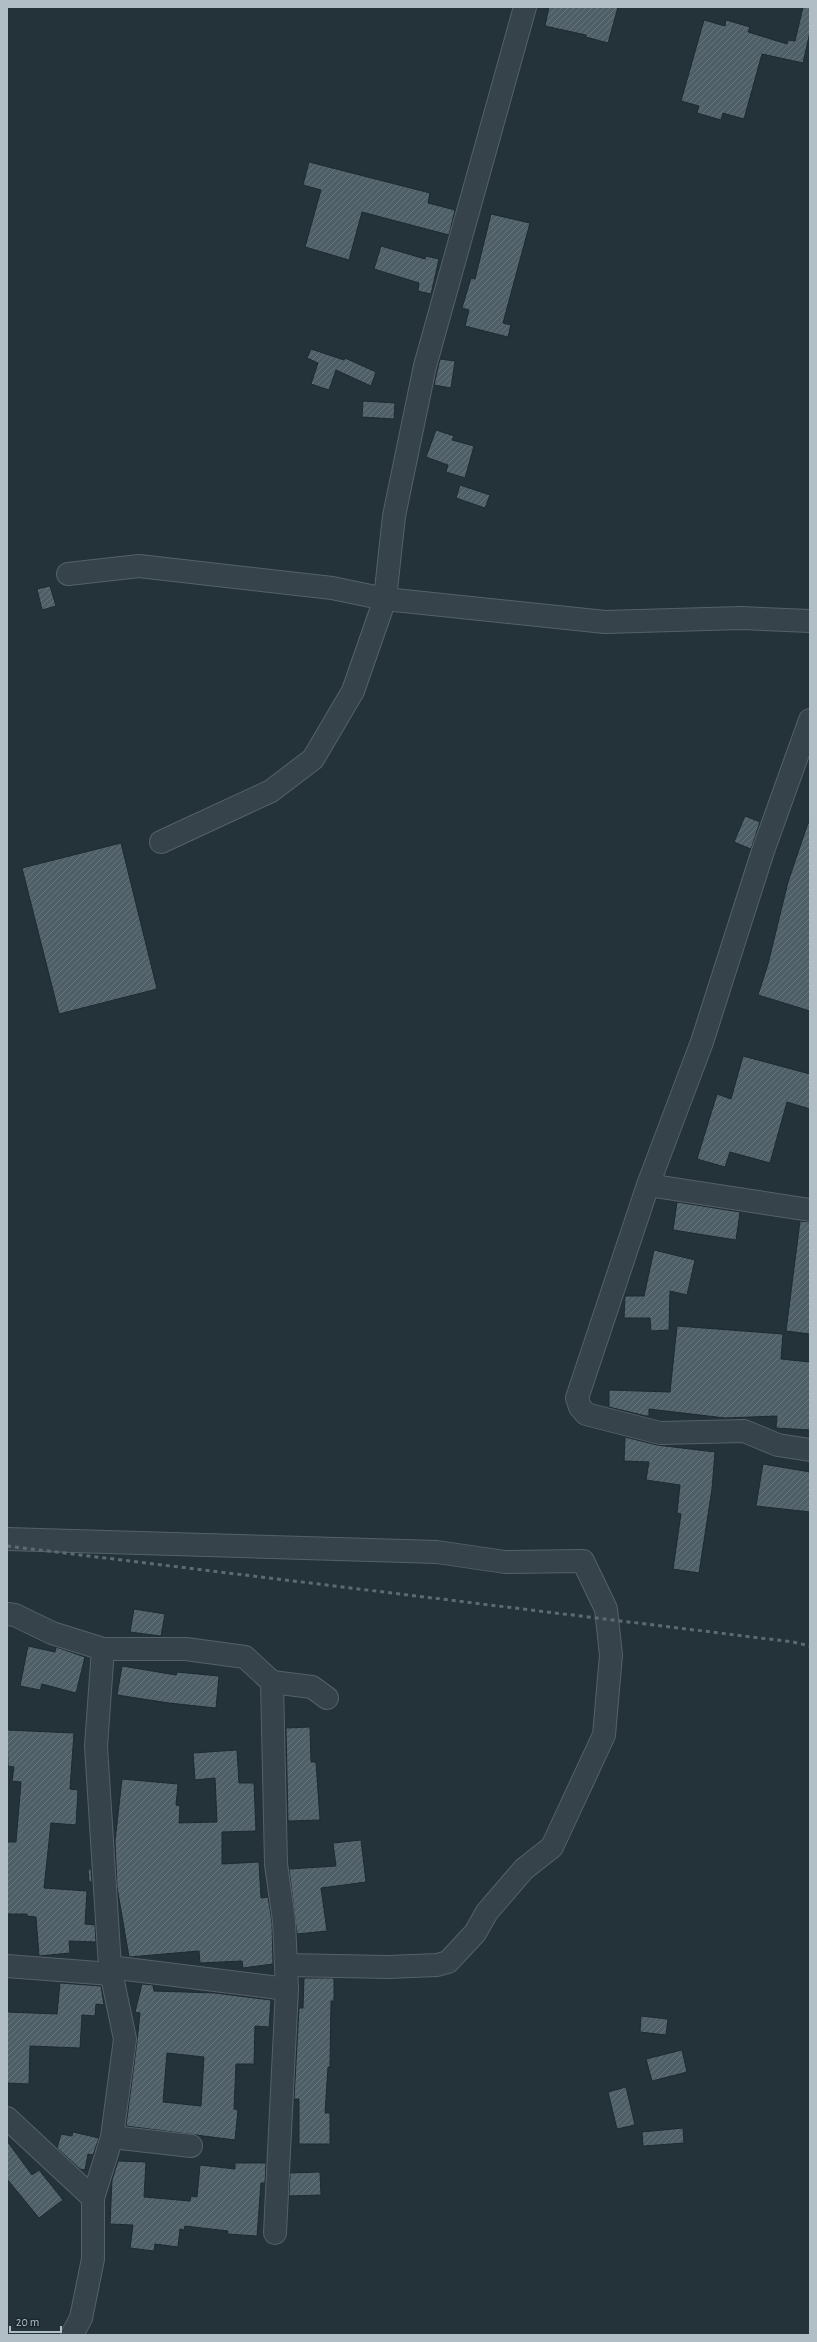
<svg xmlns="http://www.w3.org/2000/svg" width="817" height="2342" font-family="'Alegreya Sans',sans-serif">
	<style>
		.building { fill: url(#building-hatch); stroke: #1e2a31; fill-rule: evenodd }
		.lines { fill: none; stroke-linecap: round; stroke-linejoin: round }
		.minor-casing { stroke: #556168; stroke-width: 24 }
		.minor { stroke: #37434a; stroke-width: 22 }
		.rail { stroke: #5b6a73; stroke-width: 3; stroke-dasharray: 4 4; stroke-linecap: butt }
	</style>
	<defs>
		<pattern id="building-hatch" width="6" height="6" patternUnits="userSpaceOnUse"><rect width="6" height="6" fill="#4f5f68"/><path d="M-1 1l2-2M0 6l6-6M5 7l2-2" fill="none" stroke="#66747c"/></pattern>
	</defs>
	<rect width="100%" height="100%" fill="#243239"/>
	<g class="building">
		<polygon points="549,7 618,7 608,43 586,37 586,35 545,26"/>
		<polygon points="803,7 810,7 810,32 803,63 762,54 744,119 723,113 721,120 697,113 699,106 681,101 704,20 725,26 726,20 750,27 748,32 787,44 788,40 795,41"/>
		<polygon points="309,162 430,193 428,203 455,210 449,235 362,212 349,260 305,247 321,190 303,185"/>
		<polygon points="491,214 530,223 503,323 511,325 508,337 465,326 469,310 462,308 471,278 475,279"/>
		<polygon points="381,246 425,259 426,256 439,259 431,294 418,291 419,283 374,269"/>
		<polygon points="311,349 344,360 345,358 376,372 371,386 336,370 329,390 311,384 318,363 307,358"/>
		<polygon points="440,359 455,361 451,388 434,385"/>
		<polygon points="363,401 395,403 394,419 362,417"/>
		<polygon points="436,430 454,436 452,440 474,446 465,478 446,472 448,465 426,457"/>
		<polygon points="460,485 490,495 485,508 456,498"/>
		<polygon points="50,586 56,606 42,610 37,589"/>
		<polygon points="745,816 760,822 751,849 734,842"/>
		<polygon points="808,823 810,824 810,1011 758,995 768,964 788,882"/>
		<polygon points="121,843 157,989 59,1014 22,868"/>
		<polygon points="743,1056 810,1074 810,1109 787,1102 770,1163 730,1152 725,1167 697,1159 717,1094 731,1099"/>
		<polygon points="677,1202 740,1212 736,1240 673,1230"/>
		<polygon points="800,1221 810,1222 810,1334 786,1331"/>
		<polygon points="654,1250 695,1260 687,1295 670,1291 669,1330 651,1331 650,1318 624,1318 625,1296 644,1296"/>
		<polygon points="677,1326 783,1334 781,1359 810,1362 810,1430 776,1428 777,1416 725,1418 649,1409 649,1416 646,1416 609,1407 609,1390 670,1392"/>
		<polygon points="625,1437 657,1445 715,1452 712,1489 699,1573 673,1569 681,1514 677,1513 680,1485 646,1480 649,1462 624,1461"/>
		<polygon points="763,1464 810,1472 810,1512 756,1506"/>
		<polygon points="134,1609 165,1614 161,1636 130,1632"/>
		<polygon points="28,1646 55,1652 56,1647 85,1657 76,1693 42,1684 40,1690 20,1686"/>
		<polygon points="122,1666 176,1675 177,1672 219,1676 216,1708 169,1703 117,1695"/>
		<polygon points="310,1727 311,1762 316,1762 320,1820 288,1821 286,1728"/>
		<polygon points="7,1730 74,1733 70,1789 78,1790 76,1825 51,1823 44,1888 87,1891 85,1924 95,1925 96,1942 69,1941 70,1953 39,1956 36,1917 27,1916 27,1914 7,1914 7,1842 16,1842 21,1782 12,1781 14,1767 8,1766"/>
		<polygon points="237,1750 239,1783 254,1783 256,1831 222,1832 222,1864 259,1862 261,1898 268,1897 272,1922 273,1964 243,1968 242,1961 200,1963 199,1951 129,1957 117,1887 115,1841 122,1779 178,1784 176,1805 180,1806 179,1823 217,1822 215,1778 195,1780 193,1753"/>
		<polygon points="361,1840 366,1882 321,1888 327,1931 297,1934 289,1869 336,1866 333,1843"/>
		<polygon points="88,1869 91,1869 92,1882 89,1882"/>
		<polygon points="304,1978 334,1978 334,2001 331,2001 330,2067 328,2067 325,2113 330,2113 330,2144 299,2144 299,2099 294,2099 299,2008 303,2008"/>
		<polygon points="60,1983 101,1986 104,2005 96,2004 95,2016 82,2015 80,2048 30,2046 29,2084 7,2083 7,2012 57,2014"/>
		<path d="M142 1984 153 1985 154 1991 215 1993 271 2000 269 2027 255 2026 254 2064H236L234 2109 238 2110 235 2140 126 2126 137 2041 140 2013 135 2012ZM167 2053 204 2057 201 2106 163 2102Z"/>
		<polygon points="641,2016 668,2019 666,2035 640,2032"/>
		<polygon points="682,2050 687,2072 652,2081 646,2059"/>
		<polygon points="626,2087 635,2125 617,2129 608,2092"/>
		<polygon points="683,2128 684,2143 643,2146 642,2132"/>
		<polygon points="73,2132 99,2138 93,2155 88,2154 85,2170 80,2169 57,2148 61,2134 72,2136"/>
		<polygon points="7,2141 32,2175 39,2170 63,2200 39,2218 7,2179"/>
		<polygon points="118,2161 146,2162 144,2197 190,2201 191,2196 197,2197 200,2165 235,2169 235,2163 266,2163 265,2183 261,2183 257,2236 227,2234 228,2231 185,2226 184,2230 180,2229 178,2247 155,2244 154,2251 130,2248 133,2225 110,2224 112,2180"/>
		<polygon points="320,2172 321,2195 289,2196 290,2173"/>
	</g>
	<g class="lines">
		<defs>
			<g id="minor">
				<polyline points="68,574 139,566 332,588 385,599 605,622 741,618 810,621"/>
				<polyline points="810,720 763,851 702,1042 648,1185 577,1398 580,1407 586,1414 660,1433 744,1431 778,1445 810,1450"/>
				<polyline points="161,842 271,791 313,759 353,691 385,599 394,516 425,366 525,7"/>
				<polyline points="648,1185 810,1210"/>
				<polyline points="7,1539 437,1552 505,1562 583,1561 606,1609 611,1655 604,1735 552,1847 524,1869 487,1912 475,1933 448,1962 437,1965 388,1967 286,1965"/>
				<polyline points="7,1614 15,1615 52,1633 103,1649 96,1746 110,1967 287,1989"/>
				<polyline points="103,1649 186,1649 245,1657 272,1682 276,1864 284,1921 287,1989 275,2233"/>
				<polyline points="272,1682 312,1687 327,1698"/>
				<polyline points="7,1966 111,1974"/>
				<polyline points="7,2118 93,2198"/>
				<polyline points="112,2137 191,2146"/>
				<polyline points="72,2335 81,2318 93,2259 93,2198 112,2137 125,2039 110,1967"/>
			</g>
		</defs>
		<use href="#minor" class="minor-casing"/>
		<use href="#minor" class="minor"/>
		<polyline class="rail" points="7,1546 793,1642 810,1646"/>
	</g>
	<rect width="817" height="2342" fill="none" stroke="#b2bec6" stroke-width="16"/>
	<path d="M10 2326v6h51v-6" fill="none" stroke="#b2bec6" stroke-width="2"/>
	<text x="16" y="2326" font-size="12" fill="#b2bec6" stroke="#1c282f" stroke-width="3" paint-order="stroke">20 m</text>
</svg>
